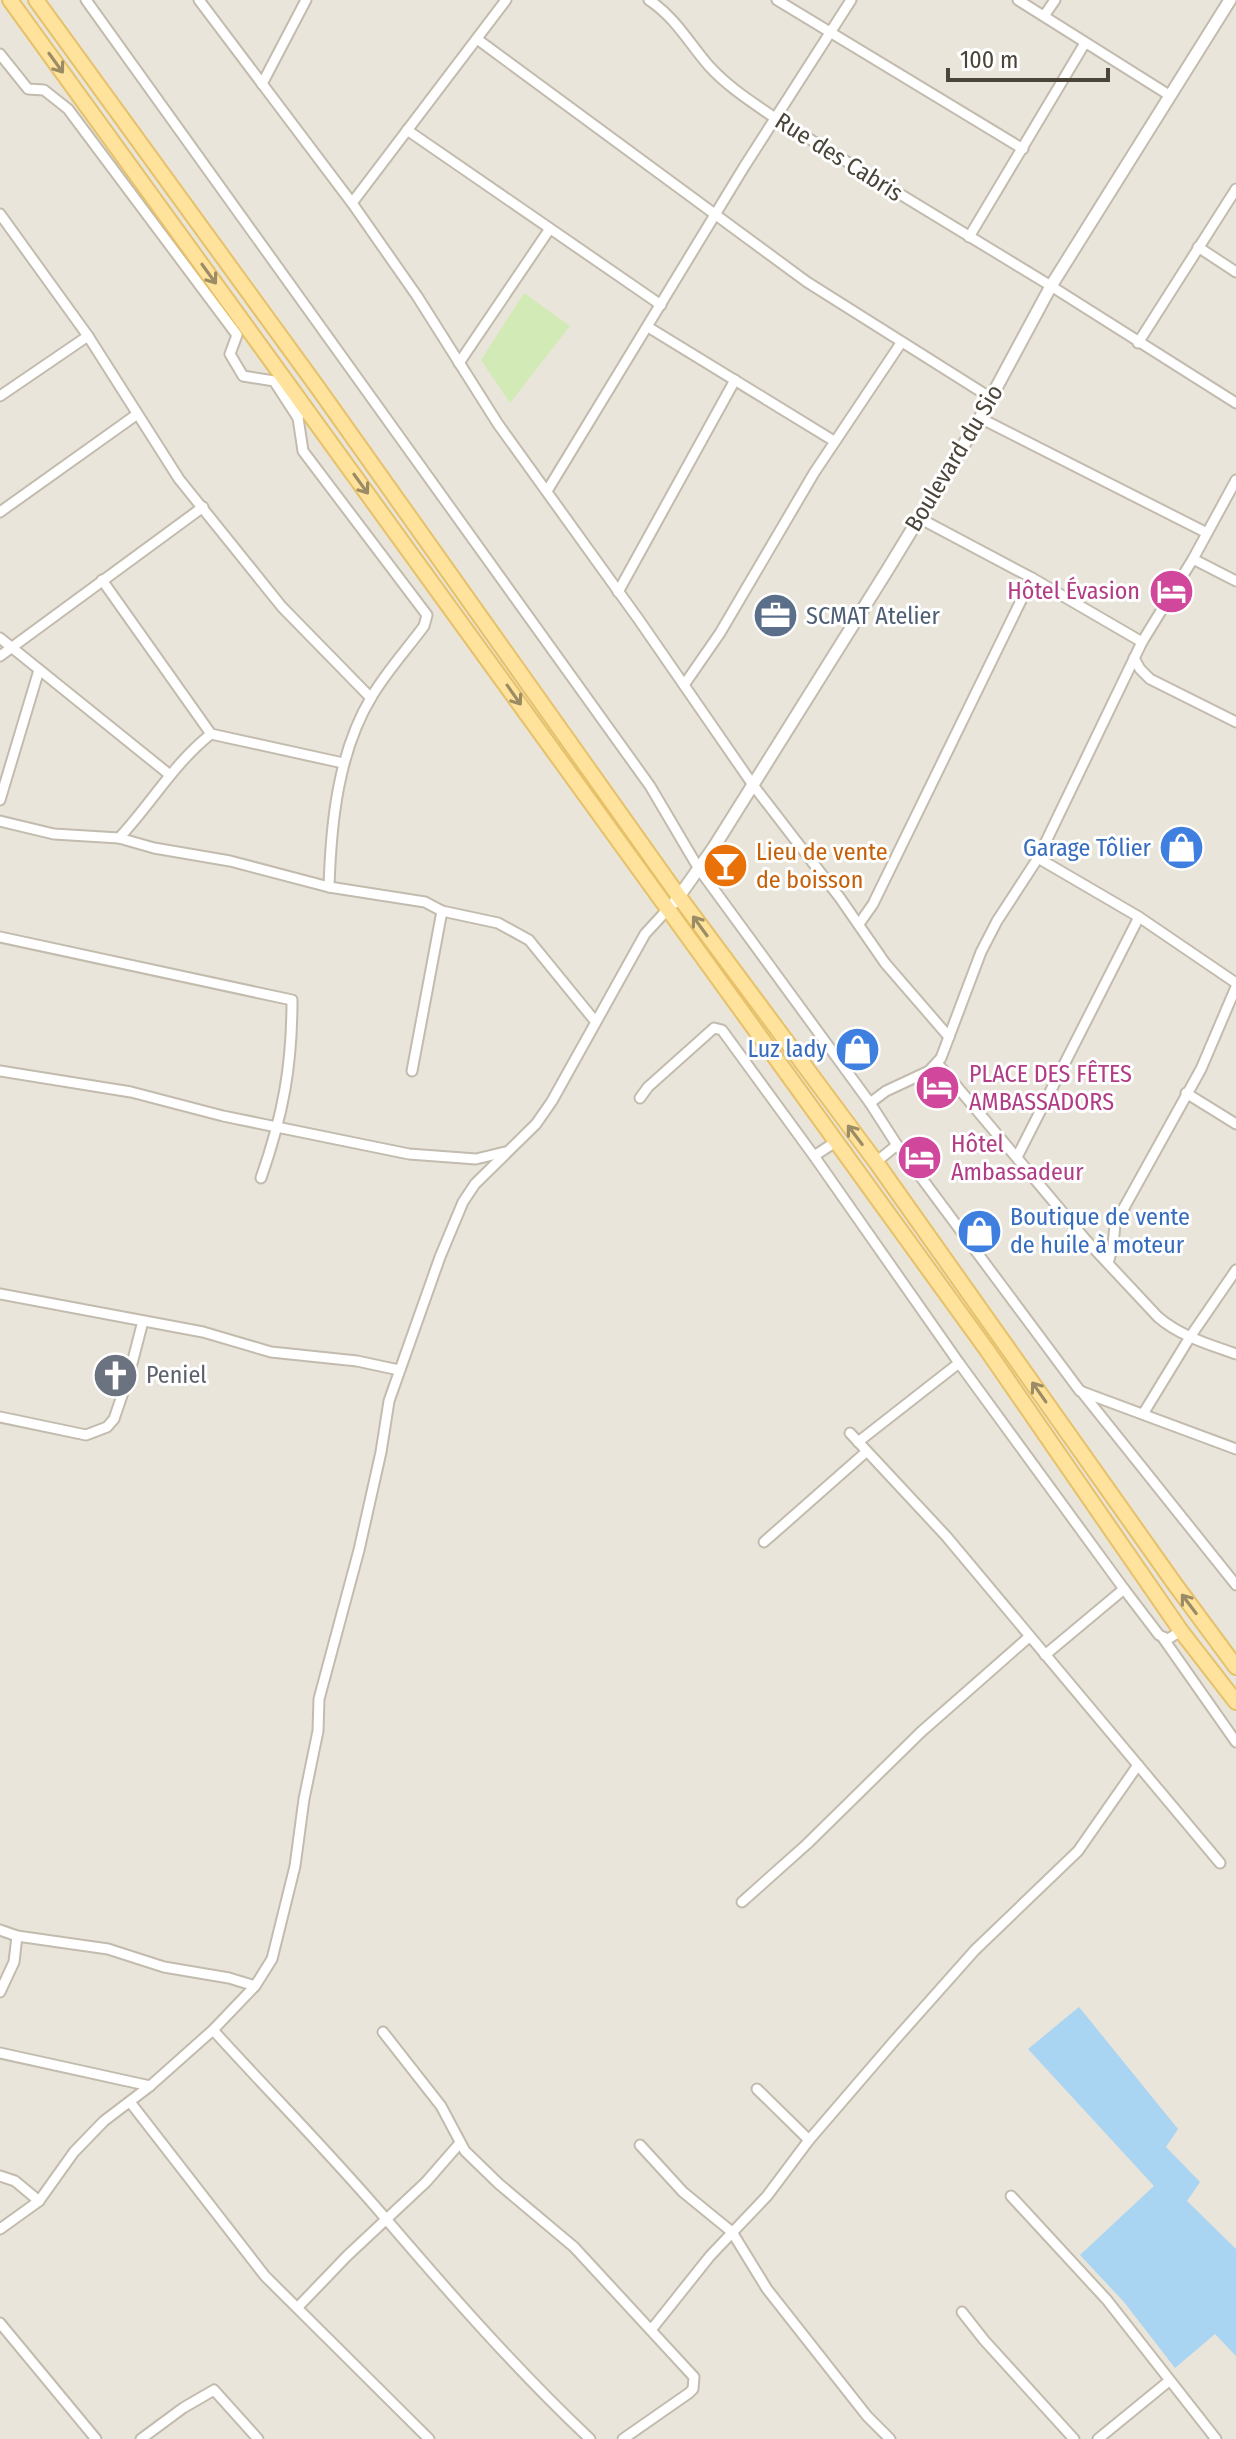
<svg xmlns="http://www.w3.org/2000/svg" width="1236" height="2439" font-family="'Fira Sans Condensed',sans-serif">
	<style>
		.residential { fill: #eae5da }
		.green { fill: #d2eab5 }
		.water { fill: #a9d4f2 }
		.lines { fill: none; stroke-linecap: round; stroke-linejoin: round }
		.minor-casing { stroke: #c2bbae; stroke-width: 13 }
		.tertiary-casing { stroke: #c2bbae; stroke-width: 15 }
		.primary-casing { stroke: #e6c16a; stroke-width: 18 }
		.minor { stroke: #fff; stroke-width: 9 }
		.tertiary { stroke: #fff; stroke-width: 11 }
		.primary { stroke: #ffe39c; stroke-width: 14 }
		.oneway { stroke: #9c8c66 }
		.labels { text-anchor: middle; stroke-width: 6; stroke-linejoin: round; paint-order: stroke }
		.street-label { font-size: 24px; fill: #4b4439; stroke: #fff }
		.hotel-label { font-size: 24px; fill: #b23c85; stroke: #fff; text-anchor: start }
		.service-label { font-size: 24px; fill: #4e5e75; stroke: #fff; text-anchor: start }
		.shop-label { font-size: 24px; fill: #366cbe; stroke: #fff; text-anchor: end }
		.food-label { font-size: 24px; fill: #c56008; stroke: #fff; text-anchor: start }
		.worship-label { font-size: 24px; fill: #5b616d; stroke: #fff; text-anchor: start }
	</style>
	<rect width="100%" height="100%" fill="#f6f3ec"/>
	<rect class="residential" x="0" y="0" width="1236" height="2439"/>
	<polygon class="green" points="524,293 570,326 510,403 481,360"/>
	<polygon class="water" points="1079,2007 1178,2129 1166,2147 1200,2182 1187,2201 1236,2249 1236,2356 1215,2334 1175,2368 1124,2302 1080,2255 1154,2186 1028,2049"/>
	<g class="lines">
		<defs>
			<g id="minor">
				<polyline points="86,0 650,786 699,869 870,1103"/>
				<polyline points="199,0 352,203 417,296 498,424 639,620 753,785 840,898 885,963 949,1037"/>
				<path d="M649 0C675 17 689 43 709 66 728 87 752 102 775 118L1051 286 1236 403"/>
				<polyline points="777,0 1023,149"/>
				<polyline points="1018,0 1169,95"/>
				<polyline points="1044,16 1055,0"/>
				<polyline points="477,39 807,282 991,398"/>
				<polyline points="0,54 28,89 44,90 68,109 237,335 230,354 243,376 274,381 298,418"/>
				<polyline points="262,84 306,0"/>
				<polyline points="407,130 661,305"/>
				<polyline points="352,203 506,0"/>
				<polyline points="0,214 88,336 179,479 282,607 371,698"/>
				<polyline points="969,237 1085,43"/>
				<polyline points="1198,247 1236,272"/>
				<polyline points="648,327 834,441"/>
				<polyline points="1138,343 1236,189"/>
				<polyline points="459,363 549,230"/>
				<polyline points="0,396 88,336"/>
				<path d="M302 403 298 418 303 451 427 615 424 626C407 649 387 671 372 696 338 752 331 822 329 887"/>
				<polyline points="980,418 1207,533"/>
				<polyline points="547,491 744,167 851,0"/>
				<polyline points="0,512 136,415"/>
				<polyline points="919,518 1032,578 1142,642"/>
				<polyline points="1193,559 1236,581"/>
				<polyline points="102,580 211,734 343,763"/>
				<polyline points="618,592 735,380"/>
				<polyline points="0,638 170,775"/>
				<polyline points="0,656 203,507"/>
				<polyline points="1134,658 1140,669 1150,679 1236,722"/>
				<polyline points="684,685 720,633 814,473 901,343"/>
				<polyline points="0,800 39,670"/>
				<polyline points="0,821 54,834 119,838 154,848 230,861 329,887 425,902 442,911 498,923 529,940 595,1021"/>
				<path d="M119 838C151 804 174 763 211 734"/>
				<polyline points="1038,858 1139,917 1236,983"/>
				<polyline points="859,924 873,904 1032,578"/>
				<path d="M0 937 292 1000C292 1067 283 1115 261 1178"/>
				<path d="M938 1064 1085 1239 1158 1317C1180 1336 1208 1344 1236 1354"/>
				<polyline points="0,1071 131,1092 223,1116 409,1154 476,1159 505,1152"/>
				<polyline points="412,1071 442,911"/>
				<polyline points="1186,1093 1236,1124"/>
				<polyline points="640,1098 648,1087 714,1028 722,1030 814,1156 959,1363"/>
				<polyline points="897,1145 1080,1391 1236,1449"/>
				<polyline points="814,1156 837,1141"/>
				<polyline points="1017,1157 1139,917"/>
				<polyline points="876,1162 897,1145 870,1103 886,1091 929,1071 941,1058 981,952 997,921 1038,858 1142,642 1193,559 1236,480"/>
				<polyline points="1108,1263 1113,1246 1115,1224 1201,1069 1236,987"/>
				<polyline points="0,1294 203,1332 271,1352 357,1361 399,1370"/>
				<polyline points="1081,1391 1236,1585"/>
				<polyline points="1143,1414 1190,1337 1236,1270"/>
				<polyline points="0,1417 86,1435 107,1427 114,1419 129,1375 143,1321"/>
				<polyline points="850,1433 946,1536 1220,1863"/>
				<polyline points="858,1442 959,1363 1124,1589"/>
				<polyline points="764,1542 866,1452"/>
				<polyline points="1163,1638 1236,1742"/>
				<polyline points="1045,1655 1124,1589 1159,1635 1168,1639 1181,1631"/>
				<polyline points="742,1902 807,1844 921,1732 1029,1637"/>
				<polyline points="0,1930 17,1936 108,1949 164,1967 229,1978 255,1986"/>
				<polyline points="0,1992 14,1962 17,1936"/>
				<path d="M213 2030C270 2093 331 2154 386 2219 451 2295 517 2370 590 2439"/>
				<polyline points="383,2032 441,2106 465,2151 499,2184 574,2247 694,2377 693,2389 689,2393 623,2439"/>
				<polyline points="0,2053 150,2086"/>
				<polyline points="757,2089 809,2140"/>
				<polyline points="130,2102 265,2276 429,2439"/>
				<polyline points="640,2145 683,2192 732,2232 767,2289 867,2416 890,2439"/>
				<polyline points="0,2176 15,2181 39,2201"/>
				<polyline points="1011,2196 1107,2300 1216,2439"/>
				<polyline points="0,2229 39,2201 74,2152 104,2121 150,2086 213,2030 255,1986 272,1959 295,1866 304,1799 318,1731 319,1699 359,1550 381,1452 389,1401 440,1257 463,1202 475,1184 536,1124 552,1101 645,934 667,910"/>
				<polyline points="298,2307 347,2256 426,2182 460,2143"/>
				<polyline points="962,2312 984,2340 1074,2439"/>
				<polyline points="0,2323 96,2439"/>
				<polyline points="651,2330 710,2256 767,2196 809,2140 895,2040 975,1950 1078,1851 1138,1765"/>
				<polyline points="141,2439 183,2408 214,2390 258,2439"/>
				<polyline points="1098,2439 1169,2381"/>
			</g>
			<polyline id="tertiary" points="675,902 714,847 888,569 980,418 1051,286 1230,0"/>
			<g id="primary">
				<polyline points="10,0 987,1350 1181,1631 1236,1702"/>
				<polyline points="36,0 318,388 680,898 876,1162 1174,1583 1236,1667"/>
			</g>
		</defs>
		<use href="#minor" class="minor-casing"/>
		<use href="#tertiary" class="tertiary-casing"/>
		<use href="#primary" class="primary-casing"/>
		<use href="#minor" class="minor"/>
		<use href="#tertiary" class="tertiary"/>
		<use href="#primary" class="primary"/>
	</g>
	<defs><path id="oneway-shaft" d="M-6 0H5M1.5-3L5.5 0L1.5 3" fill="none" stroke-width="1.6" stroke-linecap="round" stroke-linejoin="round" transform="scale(2)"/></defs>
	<g class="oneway">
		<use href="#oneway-shaft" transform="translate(56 63) rotate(54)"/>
		<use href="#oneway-shaft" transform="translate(209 274) rotate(54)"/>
		<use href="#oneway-shaft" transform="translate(361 484) rotate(54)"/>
		<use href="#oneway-shaft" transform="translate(514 695) rotate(55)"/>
		<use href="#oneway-shaft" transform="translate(700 926) rotate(-126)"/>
		<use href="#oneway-shaft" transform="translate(855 1135) rotate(-127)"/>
		<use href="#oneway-shaft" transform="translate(1039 1392) rotate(-125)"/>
		<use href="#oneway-shaft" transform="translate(1189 1604) rotate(-127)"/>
	</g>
	<defs>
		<symbol id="hotel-disc" viewBox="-11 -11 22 22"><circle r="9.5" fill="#d1479c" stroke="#fff"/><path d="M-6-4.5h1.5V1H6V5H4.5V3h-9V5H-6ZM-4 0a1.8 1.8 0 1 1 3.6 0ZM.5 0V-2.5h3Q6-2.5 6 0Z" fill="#fff"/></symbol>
		<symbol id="office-disc" viewBox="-11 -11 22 22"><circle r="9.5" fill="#5c6f8a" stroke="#fff"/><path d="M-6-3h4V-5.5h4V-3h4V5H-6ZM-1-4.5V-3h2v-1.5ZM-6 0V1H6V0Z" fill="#fff"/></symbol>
		<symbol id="shop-disc" viewBox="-11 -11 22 22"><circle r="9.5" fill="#3f7fe0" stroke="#fff"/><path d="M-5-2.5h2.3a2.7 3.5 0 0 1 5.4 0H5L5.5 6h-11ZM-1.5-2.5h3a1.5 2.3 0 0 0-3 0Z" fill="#fff"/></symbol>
		<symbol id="bar-disc" viewBox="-11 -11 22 22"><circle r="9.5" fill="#e8710a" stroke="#fff"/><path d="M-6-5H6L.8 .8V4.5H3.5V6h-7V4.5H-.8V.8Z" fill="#fff"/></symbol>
		<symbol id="church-disc" viewBox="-11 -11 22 22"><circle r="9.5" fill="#6b7280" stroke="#fff"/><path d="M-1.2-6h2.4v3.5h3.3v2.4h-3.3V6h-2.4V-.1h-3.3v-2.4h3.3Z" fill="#fff"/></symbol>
	</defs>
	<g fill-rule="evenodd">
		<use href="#hotel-disc" x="1146" y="566" width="51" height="51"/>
		<use href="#office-disc" x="750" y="590" width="51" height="51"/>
		<use href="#shop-disc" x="1156" y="822" width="51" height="51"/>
		<use href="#bar-disc" x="700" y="840" width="51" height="51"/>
		<use href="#shop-disc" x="832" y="1024" width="51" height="51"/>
		<use href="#hotel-disc" x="912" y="1062" width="51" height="51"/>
		<use href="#hotel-disc" x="894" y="1132" width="51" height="51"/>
		<use href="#shop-disc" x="954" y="1206" width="51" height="51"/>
		<use href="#church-disc" x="90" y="1350" width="51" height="51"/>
	</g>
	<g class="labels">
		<g class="street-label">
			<text transform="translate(839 157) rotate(32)" y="8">Rue des Cabris</text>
			<text transform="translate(954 458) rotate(-59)" y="8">Boulevard du Sio</text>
		</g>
		<g class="hotel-label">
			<text x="1140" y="599" text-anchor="end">Hôtel Évasion</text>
			<text x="969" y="1082">PLACE DES FÊTES<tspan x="969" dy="28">AMBASSADORS</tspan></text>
			<text x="951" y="1152">Hôtel<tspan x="951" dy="28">Ambassadeur</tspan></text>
		</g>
		<g class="service-label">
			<text x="806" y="624">SCMAT Atelier</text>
		</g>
		<g class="shop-label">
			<text x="1151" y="856">Garage Tôlier</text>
			<text x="827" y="1057">Luz lady</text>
			<text x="1010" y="1225" text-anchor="start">Boutique de vente<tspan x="1010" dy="28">de huile à moteur</tspan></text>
		</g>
		<g class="food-label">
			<text x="756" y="860">Lieu de vente<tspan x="756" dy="28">de boisson</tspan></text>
		</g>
		<g class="worship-label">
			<text x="146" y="1383">Peniel</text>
		</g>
	</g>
	<path d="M948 68v12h160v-12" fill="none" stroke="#4b4439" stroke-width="4"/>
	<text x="960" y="68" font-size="24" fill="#4b4439" stroke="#ffffff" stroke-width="6" paint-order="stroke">100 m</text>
</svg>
